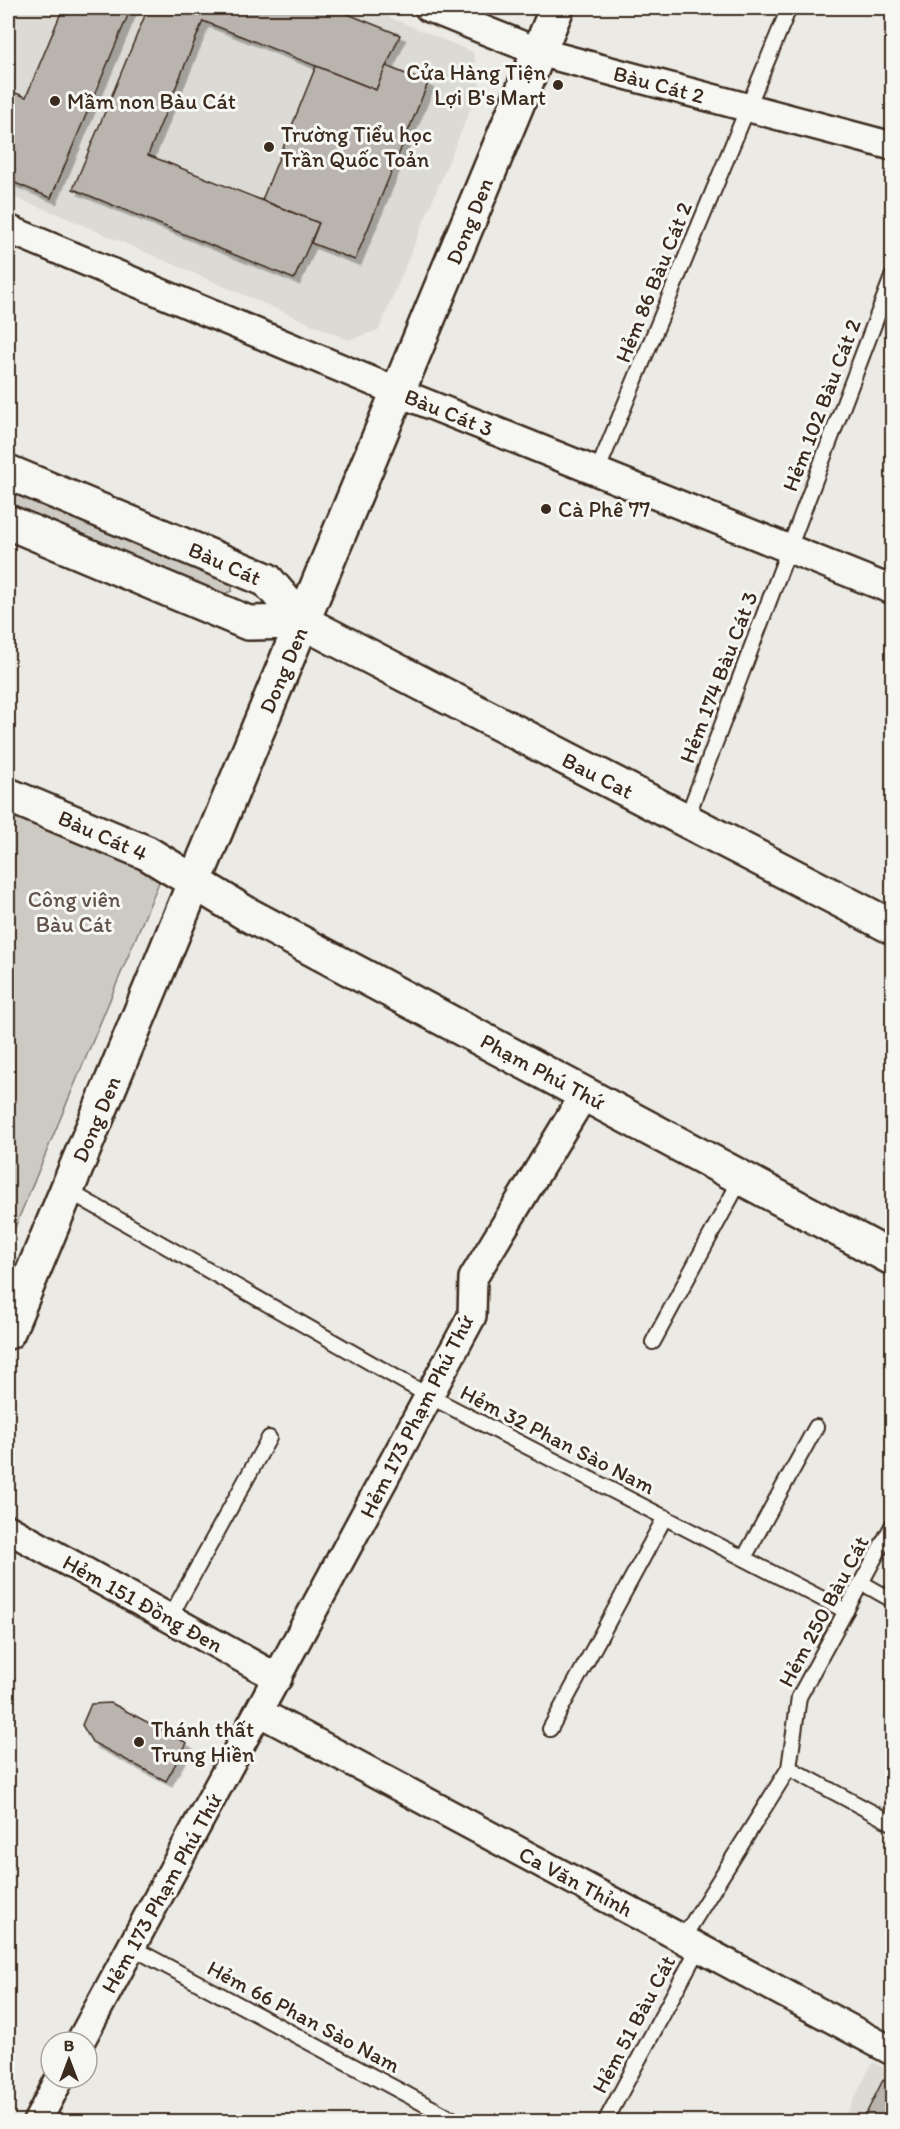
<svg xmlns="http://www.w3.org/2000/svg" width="900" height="2129" font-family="Itim,sans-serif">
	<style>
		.built { fill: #dcdad4 }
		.green { fill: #cdcac4; stroke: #847a71; stroke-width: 1.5 }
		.building { fill: #bab4ae; stroke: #3b2a1e; stroke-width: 1.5; filter: url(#shadow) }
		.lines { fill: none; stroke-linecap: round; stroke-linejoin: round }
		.service-casing { stroke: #3b2a1e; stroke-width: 18 }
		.minor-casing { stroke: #3b2a1e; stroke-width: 32 }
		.tertiary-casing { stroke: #3b2a1e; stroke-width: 38 }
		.service { stroke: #f6f6f2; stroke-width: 14 }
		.minor { stroke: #f6f6f2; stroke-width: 27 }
		.tertiary { stroke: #f6f6f2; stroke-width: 33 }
		.poi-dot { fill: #3b2a1e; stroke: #f6f6f2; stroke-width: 2 }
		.labels { text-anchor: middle; stroke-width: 6; stroke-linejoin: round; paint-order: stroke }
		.poi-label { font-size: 22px; fill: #3b2a1e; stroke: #f6f6f2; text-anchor: start }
		.street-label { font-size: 22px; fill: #3b2a1e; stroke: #f6f6f2 }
		.park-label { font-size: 22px; fill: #605248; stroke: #f6f6f2 }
	</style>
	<defs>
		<filter id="shadow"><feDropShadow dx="5.5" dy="5.5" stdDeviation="0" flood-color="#0004"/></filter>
	</defs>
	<rect width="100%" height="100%" fill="#ebeae5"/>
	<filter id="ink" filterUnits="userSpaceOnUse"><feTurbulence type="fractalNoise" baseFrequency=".0167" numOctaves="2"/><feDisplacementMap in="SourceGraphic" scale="12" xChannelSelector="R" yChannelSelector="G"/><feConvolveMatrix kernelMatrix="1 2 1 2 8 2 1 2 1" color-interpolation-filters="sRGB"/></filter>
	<g filter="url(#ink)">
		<g class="built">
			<polygon points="8,8 367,8 473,52 480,86 379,330 348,340 55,213 8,195"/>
			<polygon points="873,2062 892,2072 892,2121 842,2122"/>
		</g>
		<g class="green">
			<polygon points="8,489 232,583 232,591 224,594 8,504"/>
			<polygon points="8,811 162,875 8,1244"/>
		</g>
		<g class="building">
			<polygon points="63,8 131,8 51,198 8,180 8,90 26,97"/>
			<polygon points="148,8 333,8 400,35 376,90 203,21 148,155 319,223 294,279 73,189"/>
			<polygon points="316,66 376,90 386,66 428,83 355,260 311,243 319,223 262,200"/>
			<polygon points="111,1703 187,1743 166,1781 92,1742 82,1725 91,1704"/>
			<polygon points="883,2080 892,2085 892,2122 862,2122"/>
		</g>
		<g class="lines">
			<defs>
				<g id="service">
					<polyline points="597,472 789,8"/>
					<polyline points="686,820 892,277"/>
					<polyline points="67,1190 429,1396 846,1611"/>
					<polyline points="653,1342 742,1177"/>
					<polyline points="744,1558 816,1427"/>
					<polyline points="862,1583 892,1600"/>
					<polyline points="170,1617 269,1438"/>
					<polyline points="550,1729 665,1517"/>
					<polyline points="789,1768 892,1823"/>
					<polyline points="683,1938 789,1768 799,1697 892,1526"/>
					<polyline points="131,1947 458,2122"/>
					<polyline points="605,2122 699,1947"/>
				</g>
				<g id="minor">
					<polyline points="429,8 539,52 892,146"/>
					<polyline points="8,229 398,392 892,590"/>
					<polyline points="8,1529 278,1678"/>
					<polyline points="259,1712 892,2051"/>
					<polyline points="80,2042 472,1316 473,1278 585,1093"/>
					<polyline points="37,2122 60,2078"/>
				</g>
				<g id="tertiary">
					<polyline points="8,472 267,580 303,622 892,927"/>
					<polyline points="8,522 248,623 303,622"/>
					<polyline points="8,795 147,853 247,914 892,1258"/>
					<polyline points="8,1332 557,8"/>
				</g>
			</defs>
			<use href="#service" class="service-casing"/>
			<use href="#minor" class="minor-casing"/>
			<use href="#tertiary" class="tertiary-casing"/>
			<use href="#service" class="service"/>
			<use href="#minor" class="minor"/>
			<use href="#tertiary" class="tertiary"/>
		</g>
	</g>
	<g class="poi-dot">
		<circle cx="558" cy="85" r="6"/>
		<circle cx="55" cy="101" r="6"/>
		<circle cx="269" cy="147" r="6"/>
		<circle cx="546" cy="509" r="6"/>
		<circle cx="139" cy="1742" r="6"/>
	</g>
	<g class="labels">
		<g class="poi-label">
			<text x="546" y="80" text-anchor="end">Cửa Hàng Tiện<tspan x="546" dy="25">Lợi B's Mart</tspan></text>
			<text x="67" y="109">Mầm non Bàu Cát</text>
			<text x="281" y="142">Trường Tiểu học<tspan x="281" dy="25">Trần Quốc Toản</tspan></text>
			<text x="558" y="517">Cà Phê 77</text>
			<text x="151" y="1737">Thánh thất<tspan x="151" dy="25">Trung Hiền</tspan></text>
		</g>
		<g class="street-label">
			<text transform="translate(659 84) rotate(15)" y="8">Bàu Cát 2</text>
			<text transform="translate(469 221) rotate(-68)" y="8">Dong Den</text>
			<text transform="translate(653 282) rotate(-68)" y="8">Hẻm 86 Bàu Cát 2</text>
			<text transform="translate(821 405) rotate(-69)" y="8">Hẻm 102 Bàu Cát 2</text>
			<text transform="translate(449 412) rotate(22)" y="8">Bàu Cát 3</text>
			<text transform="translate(225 563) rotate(24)" y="8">Bàu Cát</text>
			<text transform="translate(283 670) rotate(-67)" y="8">Dong Den</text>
			<text transform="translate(718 677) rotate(-69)" y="8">Hẻm 174 Bàu Cát 3</text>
			<text transform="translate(598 775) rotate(27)" y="8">Bau Cat</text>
			<text transform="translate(103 835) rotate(24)" y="8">Bàu Cát 4</text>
			<text transform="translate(543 1071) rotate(28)" y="8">Phạm Phú Thứ</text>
			<text transform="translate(96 1119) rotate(-67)" y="8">Dong Den</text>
			<text transform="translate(416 1416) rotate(-63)" y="8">Hẻm 173 Phạm Phú Thứ</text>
			<text transform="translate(558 1439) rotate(27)" y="8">Hẻm 32 Phan Sào Nam</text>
			<text transform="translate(143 1603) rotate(29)" y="8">Hẻm 151 Đồng Đen</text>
			<text transform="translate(823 1611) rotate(-62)" y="8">Hẻm 250 Bàu Cát</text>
			<text transform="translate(576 1881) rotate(28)" y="8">Ca Văn Thỉnh</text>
			<text transform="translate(161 1893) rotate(-61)" y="8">Hẻm 173 Phạm Phú Thứ</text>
			<text transform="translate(304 2016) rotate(28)" y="8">Hẻm 66 Phan Sào Nam</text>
			<text transform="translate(633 2024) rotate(-62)" y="8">Hẻm 51 Bàu Cát</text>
		</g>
		<g class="park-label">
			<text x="74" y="907">Công viên<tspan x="74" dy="25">Bàu Cát</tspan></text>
		</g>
	</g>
	<rect width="900" height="2129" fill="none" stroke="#f6f6f2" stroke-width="30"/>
	<rect x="15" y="15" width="870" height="2099" fill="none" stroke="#3b2a1e" stroke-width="2" filter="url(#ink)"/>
	<g transform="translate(69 2060)"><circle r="28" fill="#f6f6f2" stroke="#aba49d" stroke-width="1.5"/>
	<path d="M0-4.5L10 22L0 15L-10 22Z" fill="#3b2a1e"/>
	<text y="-9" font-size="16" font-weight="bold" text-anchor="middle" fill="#3b2a1e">B</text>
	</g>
</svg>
